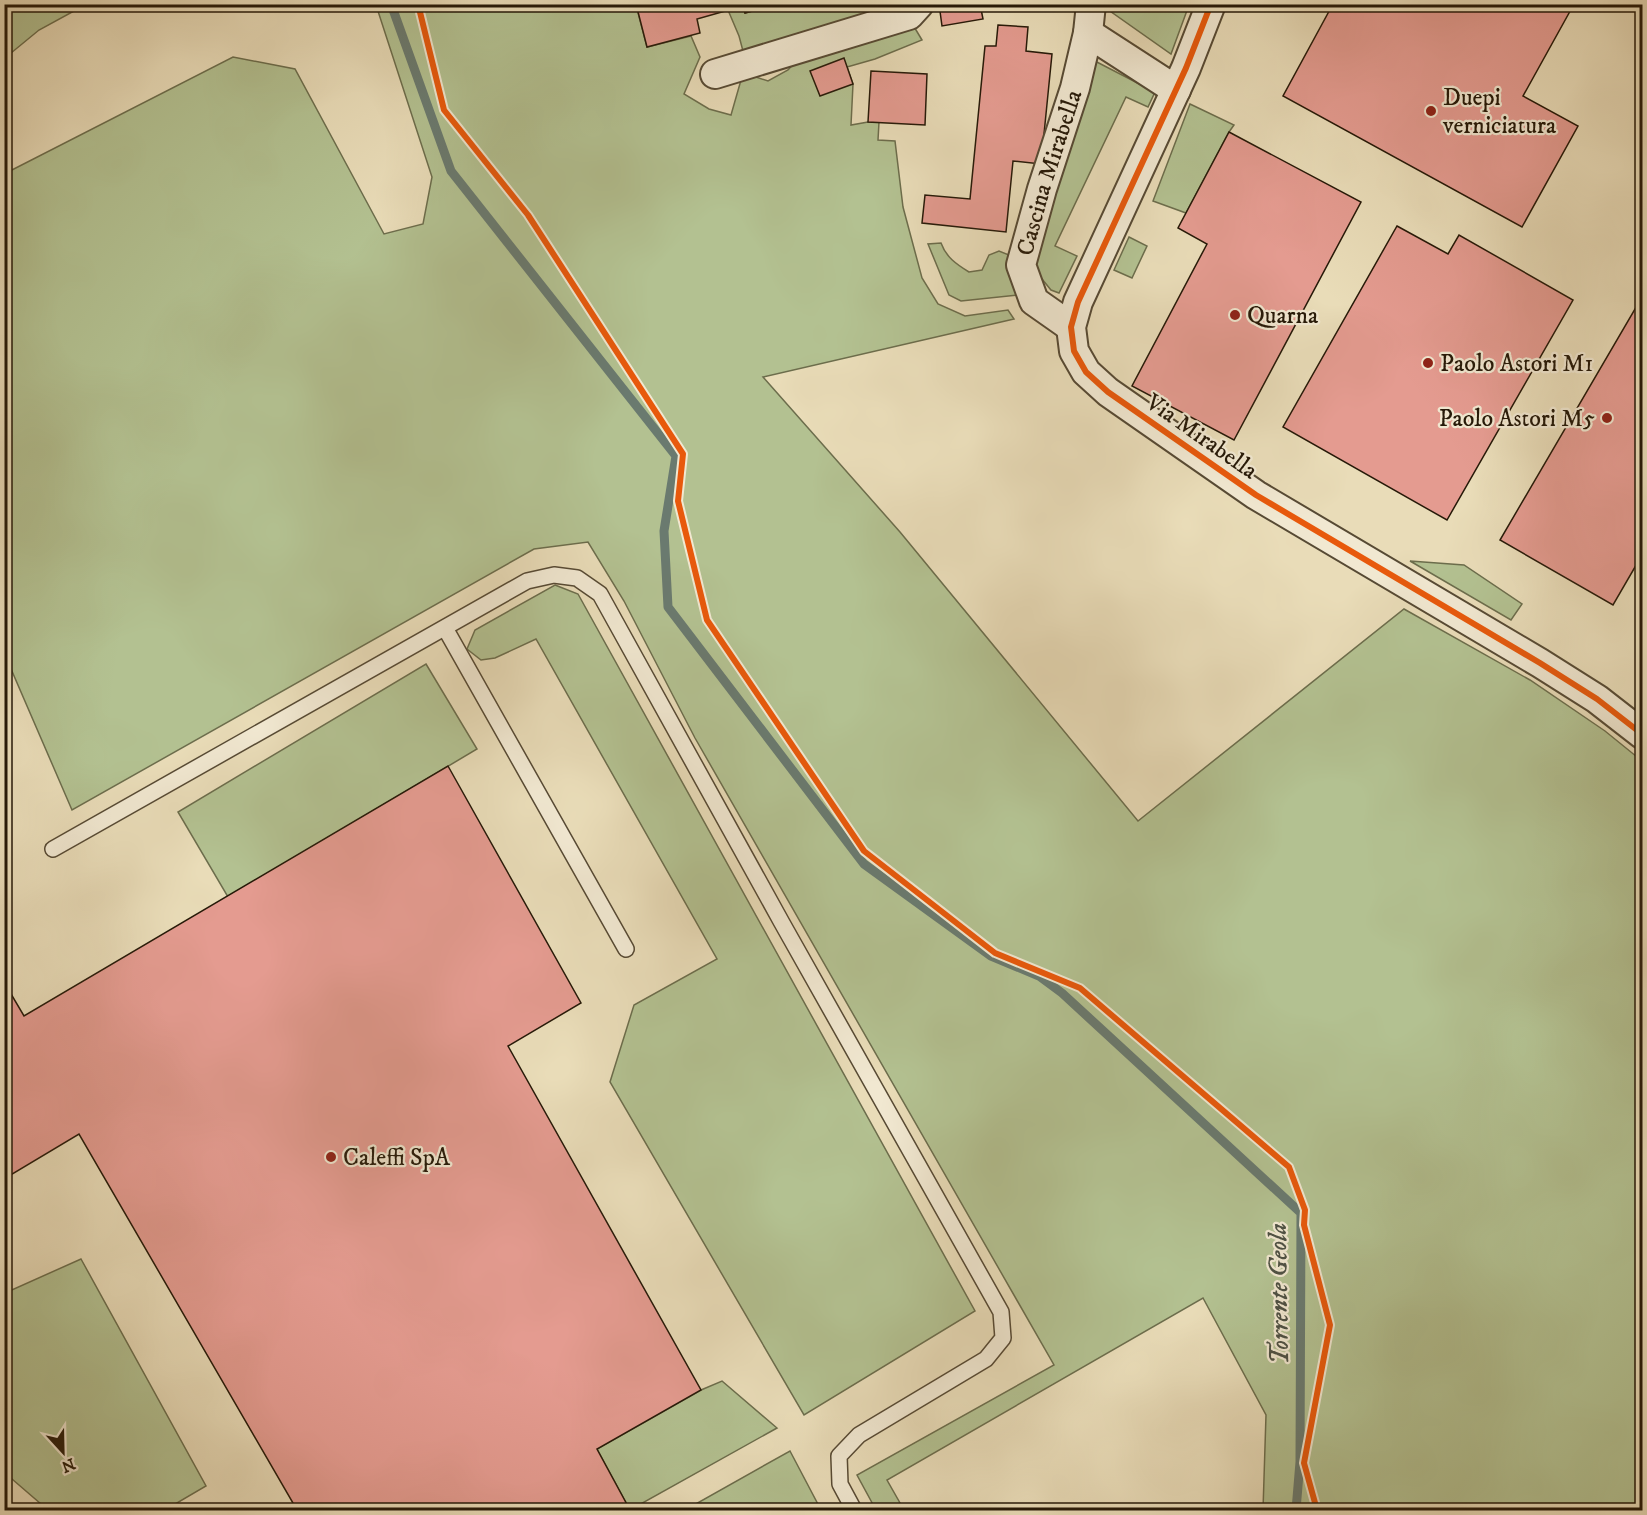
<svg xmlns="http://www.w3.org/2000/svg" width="1647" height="1515" font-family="'IM FELL DW Pica',serif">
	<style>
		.green { fill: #b3c191; stroke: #6c6d4c; stroke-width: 1.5 }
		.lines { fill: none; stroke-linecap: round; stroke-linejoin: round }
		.stream { stroke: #6a7a6f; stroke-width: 9 }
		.building { fill: #e49b90; stroke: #261908; stroke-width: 1.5 }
		.service-casing { stroke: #574a34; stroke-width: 18 }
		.minor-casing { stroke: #574a34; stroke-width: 32 }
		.service { stroke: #f1e8d1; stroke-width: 15 }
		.minor { stroke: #f1e8d1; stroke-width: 28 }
		.cycleway-casing { stroke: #f1e8d1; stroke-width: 10 }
		.cycleway { stroke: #e8590c; stroke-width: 6 }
		.poi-dot { fill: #8f2418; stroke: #f1e8d1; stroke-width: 2 }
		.labels { text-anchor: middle; stroke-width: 4.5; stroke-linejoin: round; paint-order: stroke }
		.poi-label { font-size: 24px; fill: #261908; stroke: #f1e8d1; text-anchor: start }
		.street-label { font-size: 24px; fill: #261908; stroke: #f1e8d1 }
		.water-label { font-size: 26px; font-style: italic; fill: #4e5144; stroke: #f1e8d1 }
	</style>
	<rect width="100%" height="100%" fill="#e9dcb8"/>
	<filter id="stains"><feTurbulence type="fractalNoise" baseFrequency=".00333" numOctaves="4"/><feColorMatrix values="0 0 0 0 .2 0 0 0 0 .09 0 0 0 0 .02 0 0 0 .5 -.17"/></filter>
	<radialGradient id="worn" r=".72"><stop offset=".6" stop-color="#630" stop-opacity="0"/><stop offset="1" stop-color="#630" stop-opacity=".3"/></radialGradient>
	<g class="green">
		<polygon points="5,4 85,4 85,5 39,30 5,58"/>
		<polygon points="776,4 813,5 814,7 826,4 903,5 743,51 739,36 728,10 743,6 745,13"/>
		<polygon points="1100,4 1189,5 1171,54"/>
		<polygon points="376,5 636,5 647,47 691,36 700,57 684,94 709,109 731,115 741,80 750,75 768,81 788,70 798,59 913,25 922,40 875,59 847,67 853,84 851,125 868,122 879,122 878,140 895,141 903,207 922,278 938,304 965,316 1008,310 1014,319 763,377 900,532 1138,821 1404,609 1530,680 1605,731 1642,761 1642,1510 1263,1510 1266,1415 1203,1298 887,1480 904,1510 876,1510 857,1475 1054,1365 695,738 624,601 588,542 534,549 72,810 5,655 4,174 233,57 295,69 384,234 423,224 432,177"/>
		<polygon points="1093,60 1155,92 1148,107 1126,97 1055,246 1077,256 1059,293 1051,290 1033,268"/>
		<polygon points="1190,104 1234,125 1229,132 1186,213 1153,201"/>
		<polygon points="1129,237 1147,246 1132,278 1114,270"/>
		<path d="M941 243C946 257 956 264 969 272L982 270 989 255 999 251 1009 255 1018 295 961 301 949 295 928 244Z"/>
		<polygon points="1410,561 1464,565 1522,604 1511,620"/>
		<polygon points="555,585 578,594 975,1311 804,1415 610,1082 634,1005 717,959 536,639 495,658 481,660 467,649 475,630"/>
		<polygon points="426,664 477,749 228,897 178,812"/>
		<polygon points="81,1259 206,1486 165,1510 48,1510 5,1473 5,1293"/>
		<polygon points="722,1381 777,1428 630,1510 597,1449 701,1390"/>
		<polygon points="790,1451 821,1510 685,1510"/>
	</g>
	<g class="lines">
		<polyline class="stream" points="391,4 451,171 676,456 664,531 668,607 864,864 991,956 1039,976 1062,993 1301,1213 1300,1462 1296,1510"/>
	</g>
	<g class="building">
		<polygon points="636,4 776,4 776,5 745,13 743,6 697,19 700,33 647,47"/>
		<polygon points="939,4 980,4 983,19 942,26"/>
		<polygon points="1333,4 1574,4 1523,96 1578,126 1522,227 1283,96"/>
		<polygon points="998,25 1028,27 1026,51 1052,54 1041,164 1013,161 1006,232 922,223 925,195 970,199 985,46 996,46"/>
		<polygon points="844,58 853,84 820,96 810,71"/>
		<polygon points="871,71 927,74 925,125 868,122"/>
		<polygon points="1229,132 1361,202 1234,440 1132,386 1207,244 1178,228"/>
		<polygon points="1397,226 1448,254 1459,235 1573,300 1447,520 1283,427"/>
		<polygon points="1642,297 1642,555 1613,605 1500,540"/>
		<polygon points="448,766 581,1003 508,1046 701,1390 597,1449 630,1510 297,1510 79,1134 4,1179 4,982 24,1016"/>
	</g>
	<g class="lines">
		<defs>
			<g id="service">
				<polyline points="445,628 626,949"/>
				<polyline points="53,849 527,581 554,575 577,578 600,594 782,923 1001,1312 1003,1338 986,1359 859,1435 839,1456 840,1484 854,1510"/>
			</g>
			<g id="minor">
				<polyline points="1211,4 1186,68 1078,302 1071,327 1074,351 1086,372 1108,392 1256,495 1540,663 1597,699 1642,734"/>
				<polyline points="1088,33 1176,90"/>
				<polyline points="715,74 909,15 919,4"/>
				<path id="s1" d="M1071 327 1034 301 1021 265 1042 189 1075 88 1088 33 1091 4"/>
			</g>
		</defs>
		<use href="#service" class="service-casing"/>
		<use href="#minor" class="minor-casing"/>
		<use href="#service" class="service"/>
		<use href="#minor" class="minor"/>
		<defs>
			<g id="cycleway">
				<polyline points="418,4 444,110 528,215 683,454 678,501 707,620 864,851 995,953 1080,988 1289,1167 1305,1210 1304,1225 1330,1325 1304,1463 1317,1510"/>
				<polyline points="1211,4 1186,68 1078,302 1071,327 1074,351 1086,372 1108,392 1256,495 1540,663 1597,699 1642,734"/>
			</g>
		</defs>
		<use href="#cycleway" class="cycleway-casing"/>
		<use href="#cycleway" class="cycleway"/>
	</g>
	<g class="poi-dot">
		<circle cx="1431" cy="111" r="6"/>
		<circle cx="1235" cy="315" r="6"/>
		<circle cx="1428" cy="363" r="6"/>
		<circle cx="1607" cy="418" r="6"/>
		<circle cx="331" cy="1157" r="6"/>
	</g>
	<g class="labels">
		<g class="poi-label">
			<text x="1443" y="105">Duepi<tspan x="1443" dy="28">verniciatura</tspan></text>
			<text x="1247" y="323">Quarna</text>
			<text x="1440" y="371">Paolo Astori M1</text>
			<text x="1595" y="426" text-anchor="end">Paolo Astori M5</text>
			<text x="343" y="1165">Caleffi SpA</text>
		</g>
		<g class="street-label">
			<text dy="8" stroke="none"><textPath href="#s1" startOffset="180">Cascina Mirabella</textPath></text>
			<text transform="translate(1202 436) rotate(35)" y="8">Via Mirabella</text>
		</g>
		<g class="water-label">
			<text transform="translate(1278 1294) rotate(-91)" y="9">Torrente Geola</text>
		</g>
	</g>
	<rect width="1647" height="1515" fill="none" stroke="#e9dcb8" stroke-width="24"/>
	<rect x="6" y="6" width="1635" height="1503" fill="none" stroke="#261908" stroke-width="3"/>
	<rect x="12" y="12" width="1623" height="1491" fill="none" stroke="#261908" stroke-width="1.5"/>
	<g transform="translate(63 1452) rotate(158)" stroke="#f1e8d1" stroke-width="4.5" paint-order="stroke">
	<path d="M0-4.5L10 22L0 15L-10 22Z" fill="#261908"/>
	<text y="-9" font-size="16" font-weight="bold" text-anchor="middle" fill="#261908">N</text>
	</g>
	<rect width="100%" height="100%" filter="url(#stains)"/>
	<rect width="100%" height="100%" fill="url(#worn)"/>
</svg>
